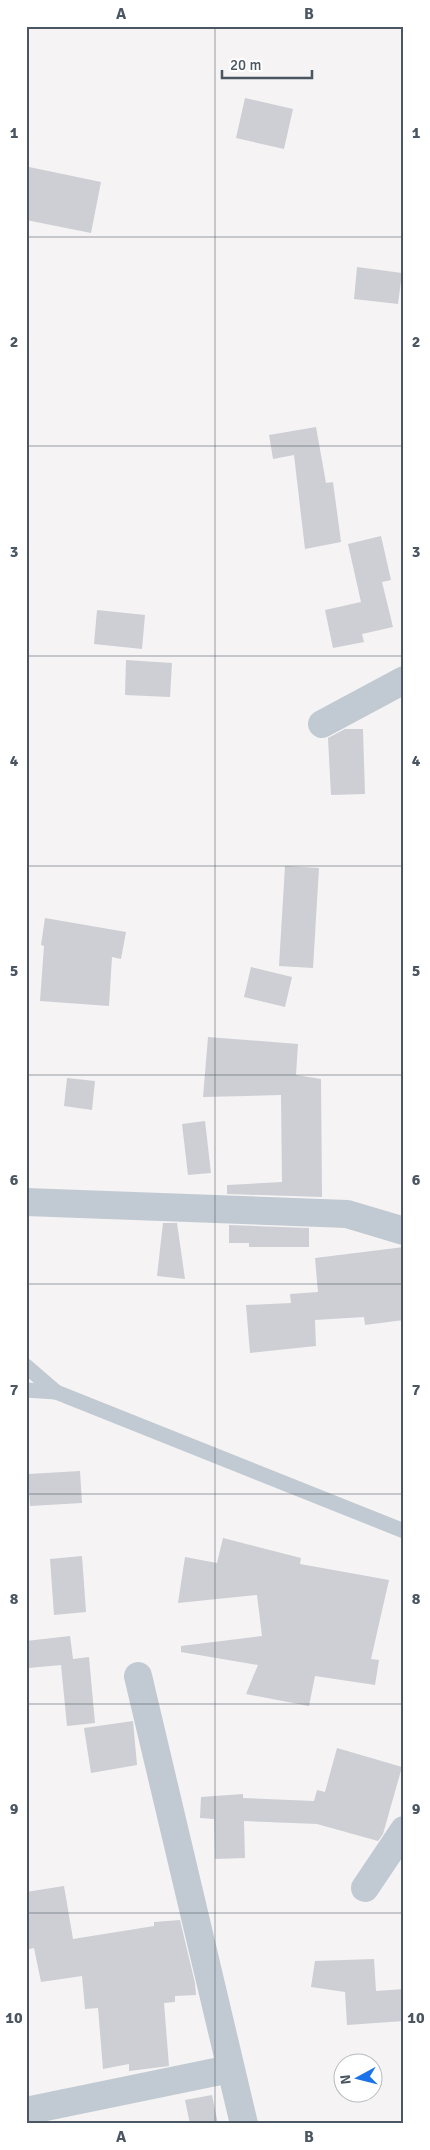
<svg xmlns="http://www.w3.org/2000/svg" width="430" height="2150" font-family="Signika,sans-serif">
	<style>
		.building { fill: #cdcfd5 }
		.lines { fill: none; stroke-linecap: round; stroke-linejoin: round }
		.service { stroke: #c1cad2; stroke-width: 15 }
		.minor { stroke: #c1cad2; stroke-width: 28 }
		.grid { fill: none; stroke: #4a5661; stroke-width: 1; stroke-opacity: 0.55 }
		.neatline { fill: none; stroke: #4a5661; stroke-width: 2 }
		.grid-label { font-size: 16px; text-anchor: middle; font-weight: bold; fill: #4a5661 }
	</style>
	<rect width="100%" height="100%" fill="#f5f3f3"/>
	<g class="building">
		<polygon points="245,98 293,109 284,149 236,138"/>
		<polygon points="29,167 101,182 91,233 26,220 26,180"/>
		<polygon points="357,267 402,273 398,304 354,299"/>
		<polygon points="316,427 326,483 333,482 341,542 305,549 294,455 273,459 269,435"/>
		<polygon points="381,536 391,580 382,582 393,627 362,634 364,642 333,648 325,610 361,602 348,544"/>
		<polygon points="97,610 145,615 142,649 94,644"/>
		<polygon points="126,660 172,663 170,697 125,695"/>
		<polygon points="345,729 363,729 365,794 331,795 328,738"/>
		<polygon points="285,866 319,868 313,968 279,966"/>
		<polygon points="45,918 126,932 121,959 112,957 109,1006 40,1001 44,946 41,945"/>
		<polygon points="251,967 292,977 285,1007 244,997"/>
		<polygon points="208,1037 298,1044 296,1075 321,1079 322,1197 227,1194 227,1185 282,1182 281,1095 203,1097"/>
		<polygon points="67,1078 95,1081 92,1110 64,1106"/>
		<polygon points="205,1121 211,1173 188,1175 182,1124"/>
		<polygon points="163,1223 177,1223 185,1279 157,1276"/>
		<polygon points="229,1225 309,1228 309,1247 249,1247 249,1243 229,1243"/>
		<polygon points="404,1247 404,1320 365,1325 364,1317 315,1320 316,1346 250,1353 246,1305 291,1303 290,1294 318,1292 315,1258"/>
		<polygon points="80,1471 82,1503 30,1506 28,1474"/>
		<polygon points="223,1538 301,1558 300,1564 389,1580 371,1659 379,1660 375,1685 315,1676 309,1706 246,1694 258,1665 181,1652 181,1646 262,1636 257,1595 178,1603 185,1557 217,1563"/>
		<polygon points="82,1556 86,1612 54,1615 50,1559"/>
		<polygon points="70,1636 73,1659 89,1657 95,1723 67,1726 61,1665 29,1668 26,1641"/>
		<polygon points="133,1721 137,1765 91,1773 84,1728"/>
		<polygon points="337,1748 402,1767 383,1834 378,1841 317,1824 244,1821 245,1858 215,1859 214,1819 200,1818 201,1797 243,1794 243,1798 314,1801 317,1790 325,1792"/>
		<polygon points="64,1886 73,1939 154,1926 154,1922 180,1920 195,1983 196,1995 175,1996 175,2002 164,2003 169,2066 129,2071 129,2064 103,2069 98,2008 85,2009 82,1976 41,1982 34,1948 26,1950 26,1892"/>
		<polygon points="374,1959 376,1991 404,1989 404,2021 347,2025 345,1992 311,1987 315,1961"/>
		<polygon points="212,2095 218,2124 190,2124 185,2100"/>
	</g>
	<g class="lines">
		<g class="service">
			<polyline points="26,1366 56,1392"/>
			<polyline points="26,1390 56,1392 404,1531"/>
		</g>
		<g class="minor">
			<polyline points="322,724 404,680"/>
			<polyline points="26,1202 347,1214 404,1231"/>
			<polyline points="138,1676 244,2124"/>
			<polyline points="365,1888 404,1830"/>
			<polyline points="26,2111 230,2069"/>
		</g>
	</g>
	<path class="grid" d="M215 26V2124M26 237H404M26 446H404M26 656H404M26 866H404M26 1075H404M26 1284H404M26 1494H404M26 1704H404M26 1913H404"/>
	<rect width="430" height="2150" fill="none" stroke="#ffffff" stroke-width="55"/>
	<g transform="translate(358 2078) rotate(263)"><circle r="24" fill="#ffffff" stroke="#b7bbc0"/>
	<path d="M0-4L9 19L0 12L-9 19Z" fill="#1a73e8"/>
	<text y="-8" font-size="14" font-weight="bold" text-anchor="middle" fill="#4a5661">N</text>
	</g>
	<path d="M222 70v8h90v-8" fill="none" stroke="#4a5661" stroke-width="2.5"/>
	<text x="230" y="70" font-size="15" fill="#4a5661" stroke="#ffffff" stroke-width="4" paint-order="stroke">20 m</text>
	<rect x="28" y="28" width="374" height="2094" class="neatline"/>
	<g class="grid-label">
		<text x="121" y="19">A</text>
		<text x="309" y="19">B</text>
		<text x="14" y="138">1</text>
		<text x="416" y="138">1</text>
		<text x="14" y="347">2</text>
		<text x="416" y="347">2</text>
		<text x="14" y="557">3</text>
		<text x="416" y="557">3</text>
		<text x="14" y="766">4</text>
		<text x="416" y="766">4</text>
		<text x="14" y="976">5</text>
		<text x="416" y="976">5</text>
		<text x="14" y="1185">6</text>
		<text x="416" y="1185">6</text>
		<text x="14" y="1395">7</text>
		<text x="416" y="1395">7</text>
		<text x="14" y="1604">8</text>
		<text x="416" y="1604">8</text>
		<text x="14" y="1814">9</text>
		<text x="416" y="1814">9</text>
		<text x="14" y="2023">10</text>
		<text x="416" y="2023">10</text>
		<text x="121" y="2142">A</text>
		<text x="309" y="2142">B</text>
	</g>
</svg>
